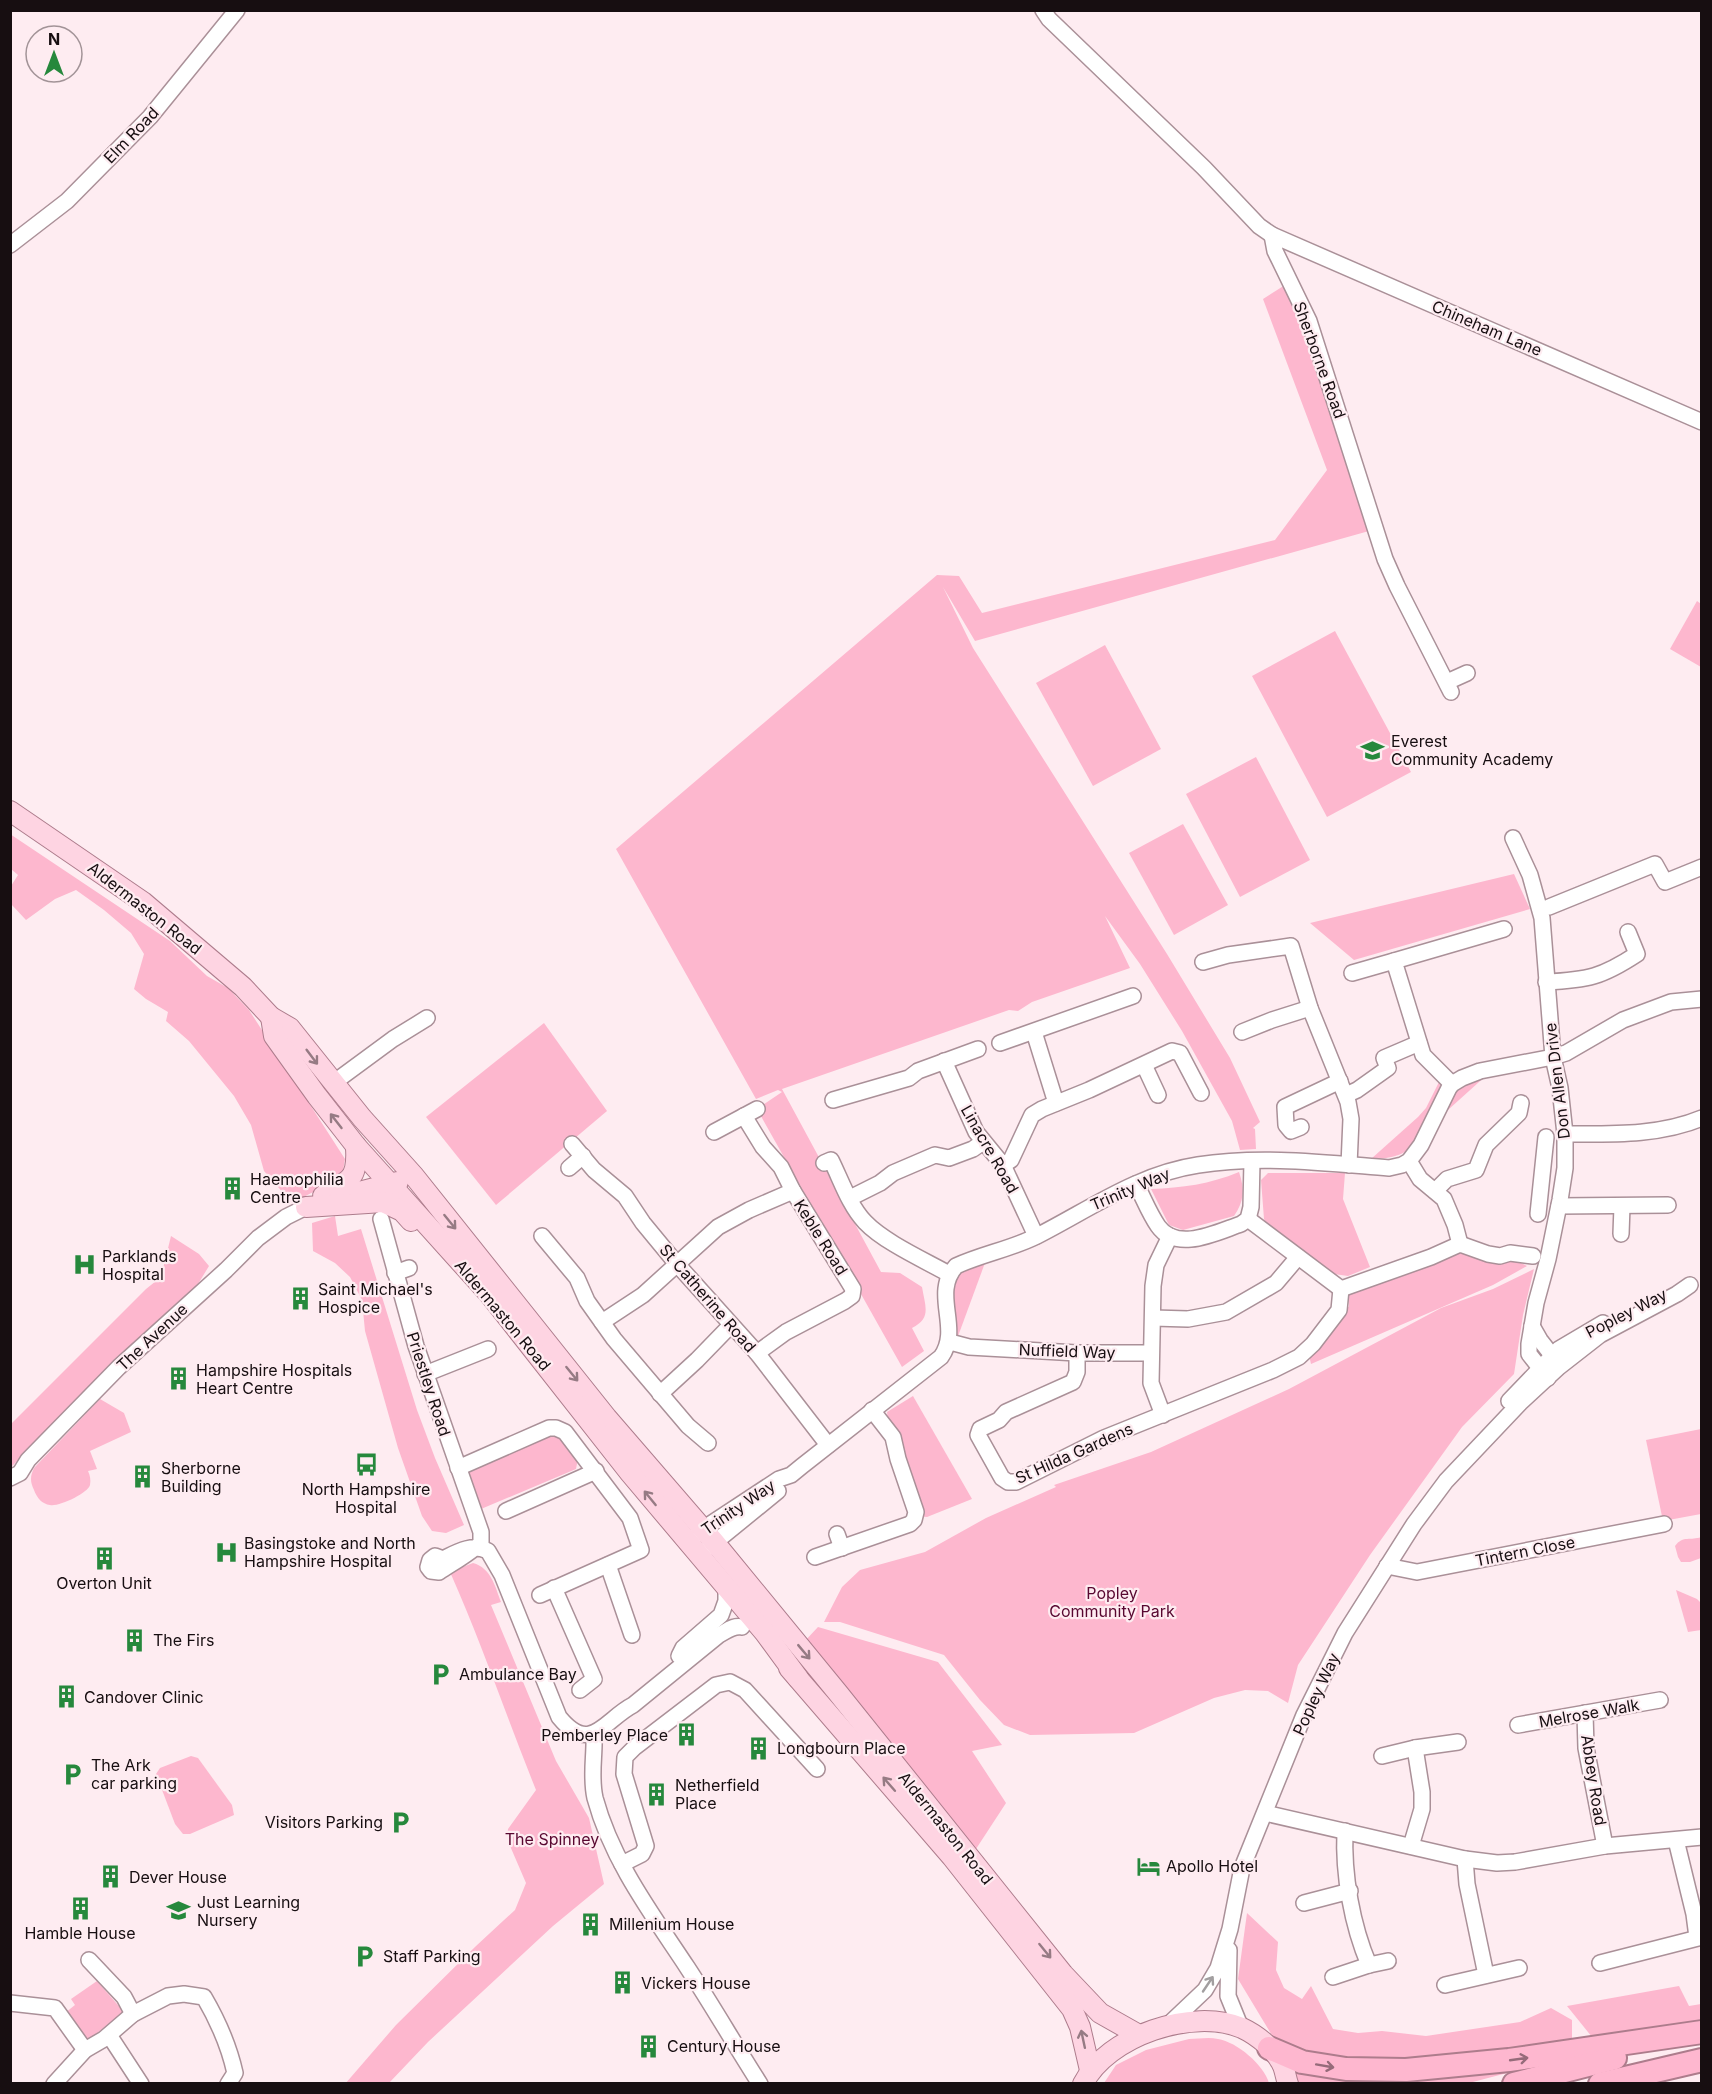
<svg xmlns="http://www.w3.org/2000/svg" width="1712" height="2094" font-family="Inter,sans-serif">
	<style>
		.green { fill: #fdb7ce }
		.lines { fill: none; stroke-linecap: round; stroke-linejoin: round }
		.minor-casing { stroke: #aa9098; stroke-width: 18 }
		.major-casing { stroke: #ad7c8c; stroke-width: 22 }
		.highway-casing { stroke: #ad7c8c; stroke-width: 26 }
		.minor { stroke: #fff; stroke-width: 15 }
		.major { stroke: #fed4e2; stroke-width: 20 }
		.highway { stroke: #feb7cf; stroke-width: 22 }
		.oneway { stroke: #967b84 }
		.oneway2 { stroke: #a29fa0 }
		.oneway3 { stroke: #966b7a }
		.labels { text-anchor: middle; stroke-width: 4.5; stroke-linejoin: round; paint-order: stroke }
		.street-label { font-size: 16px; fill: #170e11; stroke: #feecf1 }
		.poi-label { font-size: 16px; fill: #170e11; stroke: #feecf1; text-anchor: start }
		.park-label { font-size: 16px; fill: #580730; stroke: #feecf1 }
	</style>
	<rect width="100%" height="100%" fill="#feecf1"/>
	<g class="green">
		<path d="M1285 285 1308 331 1369 531 975 641 943 587 973 648 1167 954 1230 1058 1260 1122 1253 1128 1255 1129 1256 1149 1240 1150 1232 1121 1182 1031 1140 964 1105 916 1130 968 1032 1002 1018 1011 1009 1010 782 1089 881 1272 900 1273 922 1287C925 1306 932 1318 912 1328L924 1351 902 1367 757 1109 782 1092 778 1090 756 1099 616 849 937 575 959 576 982 613 1275 540 1327 470 1263 299Z"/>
		<polygon points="1697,601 1701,604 1701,667 1670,649"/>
		<polygon points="1335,631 1411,772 1327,817 1252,676"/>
		<polygon points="1105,645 1161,749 1093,786 1036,683"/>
		<polygon points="1256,757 1310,860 1240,897 1186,794"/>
		<polygon points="1183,824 1228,905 1174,935 1129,853"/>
		<polygon points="10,834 170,941 207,976 228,988 249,1010 345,1159 342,1177 292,1203 264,1171 251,1125 234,1096 189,1041 166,1021 168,1012 146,999 134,989 144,954 131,933 104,910 76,890 55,899 26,920 11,904 11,886 18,875 11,869"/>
		<polygon points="1514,874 1530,909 1354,960 1310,923"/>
		<polygon points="544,1023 607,1111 496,1205 426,1117"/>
		<polygon points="1489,1073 1439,1118 1452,1090"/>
		<path d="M1440 1080 1441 1088C1420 1127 1426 1159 1371 1159L1418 1117 1426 1108Z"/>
		<path d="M1239 1172C1245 1189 1244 1202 1234 1216L1183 1230 1169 1225 1151 1189C1182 1188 1210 1184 1239 1172Z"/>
		<polygon points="1268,1173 1345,1173 1343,1199 1370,1267 1348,1276 1334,1274 1265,1221 1264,1219 1261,1180"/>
		<polygon points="335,1216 338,1236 361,1229 417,1410 435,1458 464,1525 446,1533 432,1531 422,1516 398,1448 365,1331 362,1300 350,1277 335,1263 313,1251 312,1223"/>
		<polygon points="171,1236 199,1254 209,1266 198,1284 10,1468 11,1415 11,1424 146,1289 161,1277"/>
		<polygon points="1458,1250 1510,1257 1527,1266 1493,1285 1311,1364 1309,1355 1335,1327 1349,1306 1347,1293"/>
		<polygon points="986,1260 957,1339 952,1334 947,1290 959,1268"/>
		<polygon points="1534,1269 1523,1315 1514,1374 1462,1427 1370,1555 1298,1665 1288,1703 1268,1691 1245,1690 1214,1698 1134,1733 1030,1735 1004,1725 980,1700 944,1655 840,1622 824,1622 842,1587 860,1570 925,1552 986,1518 1056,1487 1054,1485 1151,1452 1289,1389 1441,1308 1493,1289"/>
		<polygon points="913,1396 972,1499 927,1517 917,1516 888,1420 887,1412"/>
		<path d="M100 1399 124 1413 131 1432 90 1451 97 1469 88 1471C90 1475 91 1480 90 1485 88 1493 59 1507 50 1505 42 1504 37 1498 34 1490 30 1482 30 1476 34 1468Z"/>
		<polygon points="1701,1429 1701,1514 1663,1521 1646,1440"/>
		<polygon points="552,1432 559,1434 578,1458 576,1469 481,1509 467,1475 468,1469"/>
		<path d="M1701 1537V1558L1690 1562H1681L1678 1557 1675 1546C1683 1535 1691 1541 1701 1537Z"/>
		<path d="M473 1563C491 1568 495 1586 501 1602L491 1605 556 1761 589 1818 604 1884 553 1926 428 2042 389 2083 345 2084 396 2025 476 1946 515 1910 526 1883 507 1839 508 1829 536 1790C507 1718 482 1644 450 1572Z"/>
		<polygon points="1676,1590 1697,1599 1701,1603 1701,1630 1688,1632"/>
		<polygon points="818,1627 938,1662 1002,1745 972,1751 1006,1803 974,1852 804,1642"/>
		<polygon points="191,1756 198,1758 232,1805 234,1815 190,1834 183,1834 175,1824 156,1774 160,1768"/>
		<polygon points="1247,1913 1278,1942 1276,1970 1284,1988 1302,1999 1311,1986 1333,2029 1358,2033 1382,2031 1426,2036 1520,2022 1551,2008 1572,2020 1572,2045 1376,2064 1325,2056 1276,2042 1238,1979"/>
		<polygon points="97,1981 124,2012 87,2041 65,2013 75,2005 71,1999"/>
		<polygon points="1679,1986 1689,2006 1701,2004 1701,2024 1592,2037 1567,2006"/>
		<path d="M1189 2039C1198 2039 1209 2037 1218 2039 1237 2042 1264 2065 1269 2083H1104L1116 2065 1146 2050Z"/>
		<polygon points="1294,2071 1350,2082 1416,2081 1511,2072 1469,2083 1297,2084"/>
	</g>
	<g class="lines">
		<defs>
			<g id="minor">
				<polyline points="1043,10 1049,19 1204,168 1259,226 1272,235 1702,422"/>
				<polyline points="1272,235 1275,251 1309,321 1385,559 1397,586 1451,692"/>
				<polyline points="10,245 67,201 150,117 237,10"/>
				<polyline points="1447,682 1467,673"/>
				<polyline points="1513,838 1530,875 1542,918 1553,1057 1560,1088 1565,1134 1565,1168 1560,1200 1548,1259 1536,1303 1529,1344 1529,1354 1548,1378"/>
				<polyline points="1549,907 1655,864 1665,882 1702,867"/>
				<polyline points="1203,962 1228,955 1291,946 1310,1008 1348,1102 1351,1119 1349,1165"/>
				<polyline points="1352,973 1394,961"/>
				<path d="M1546 982C1588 980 1602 977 1637 954L1628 932"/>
				<polyline points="1034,1032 1056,1103"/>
				<polyline points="1242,1032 1272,1020 1310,1008"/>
				<polyline points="1000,1043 1133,996"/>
				<polyline points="944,1061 976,1132 1003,1165 1036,1236"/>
				<polyline points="1144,1065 1158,1095"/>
				<polyline points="340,1078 393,1039 427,1018"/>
				<polyline points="1452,1084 1423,1055 1394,961 1504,929"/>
				<polyline points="1346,1095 1357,1090 1388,1068 1384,1058 1419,1043"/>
				<polyline points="833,1100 909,1078 918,1071 978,1049"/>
				<polyline points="744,1116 763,1147 781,1167 793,1191 853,1289 852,1296 845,1301 786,1332 757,1353"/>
				<polyline points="1301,1127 1291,1131 1286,1125 1285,1107 1340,1081"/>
				<polyline points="714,1132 757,1109"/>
				<path d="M1565 1134C1611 1134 1659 1136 1702 1118"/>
				<polyline points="572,1144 594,1170 625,1196 643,1223 676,1263 757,1353 828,1445"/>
				<polyline points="1409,1161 1420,1179 1444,1199 1455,1225 1460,1244"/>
				<path d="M824 1163 831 1160C841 1180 849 1205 865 1222 884 1242 924 1260 949 1274"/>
				<polyline points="1003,1165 1011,1160 1032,1115 1042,1109 1089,1090 1172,1051 1180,1053 1201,1093"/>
				<polyline points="569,1168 583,1156"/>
				<path d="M1136 1184C1143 1197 1149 1213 1158 1226 1177 1253 1217 1232 1241 1224L1248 1219 1251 1207 1252 1161"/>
				<polyline points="1435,1191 1447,1179 1476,1170 1486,1145 1519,1113 1521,1103"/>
				<polyline points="850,1198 880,1183 893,1173 935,1155 949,1158 973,1149 983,1142"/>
				<polyline points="1559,1206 1668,1205"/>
				<polyline points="1538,1214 1546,1137"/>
				<polyline points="381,1219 416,1346 481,1532 481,1548"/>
				<polyline points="1248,1219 1341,1289"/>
				<polyline points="1621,1234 1622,1206"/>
				<polyline points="542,1236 577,1278 587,1301 614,1339 688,1426 708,1443"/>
				<polyline points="395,1273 409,1268"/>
				<polyline points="1341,1289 1431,1257 1460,1244 1488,1254 1500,1256 1510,1253 1533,1256"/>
				<polyline points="1153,1318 1188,1319 1226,1312 1276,1283 1298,1257"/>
				<polyline points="602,1322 643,1295 718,1227 749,1210 793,1191"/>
				<polyline points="1532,1326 1540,1340 1558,1363"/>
				<polyline points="950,1342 969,1347 1077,1353 1151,1353"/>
				<polyline points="1077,1353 1077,1372 1073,1382 1006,1412 999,1420 980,1429 978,1435 1002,1478 1008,1482 1016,1482 1104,1438 1273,1370 1299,1357 1313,1344 1339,1310 1341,1289"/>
				<polyline points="425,1374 488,1349"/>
				<polyline points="660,1394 697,1360 731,1325"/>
				<polyline points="1509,1401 1559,1349 1603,1323"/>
				<polyline points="1163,1415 1151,1383 1153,1286 1156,1265 1170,1236"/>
				<polyline points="458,1468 549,1428 556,1428 565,1432 630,1518 641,1550 540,1595"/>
				<polyline points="10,1478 20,1473 28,1460 119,1367 226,1270 258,1238 286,1217 306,1207"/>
				<polyline points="506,1511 596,1471"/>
				<polyline points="837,1534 842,1548"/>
				<path d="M687 1543 703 1529 779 1479 791 1475 802 1466 941 1357C962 1328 931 1294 956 1266 982 1254 1011 1249 1037 1236 1090 1209 1138 1174 1198 1165 1261 1155 1326 1163 1389 1168L1402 1165 1409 1161 1421 1145 1449 1088 1452 1084 1462 1078 1480 1071 1553 1057 1566 1053 1623 1020 1671 1002 1702 999"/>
				<path d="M476 1547C464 1557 451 1564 439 1572L431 1571 428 1567 430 1560 435 1556 443 1559C457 1552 472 1543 488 1551L502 1575 559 1717C591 1756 604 1720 633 1705L719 1635C727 1631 733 1625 742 1627"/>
				<polyline points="708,1548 778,1491"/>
				<polyline points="815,1557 910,1524 914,1520 916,1512 898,1459 893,1437 872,1410"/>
				<polyline points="608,1565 632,1635"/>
				<polyline points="1387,1566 1417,1572 1664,1524"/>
				<polyline points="554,1588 594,1679 580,1690"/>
				<polyline points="679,1656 683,1648 721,1615 726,1601 726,1588"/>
				<polyline points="1585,1713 1586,1748 1605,1846"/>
				<polyline points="1518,1725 1660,1700"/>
				<path d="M594 1734C595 1756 590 1776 595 1798 612 1861 652 1914 687 1967 712 2005 735 2045 760 2084"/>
				<polyline points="1382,1756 1415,1748 1458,1742"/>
				<polyline points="1265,1813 1465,1859 1497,1863 1515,1862 1605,1846 1702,1837"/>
				<path d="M1345 1831C1343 1875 1352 1925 1369 1965"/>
				<polyline points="1676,1840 1694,1914 1697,1937"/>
				<polyline points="1411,1846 1422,1809 1422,1792 1415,1748"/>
				<polyline points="1465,1859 1467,1884 1486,1975"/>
				<polyline points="622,1864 642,1854 646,1846 624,1774 625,1757 635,1747 716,1685 730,1682 745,1690 817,1769"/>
				<polyline points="1304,1903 1350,1891"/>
				<polyline points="1229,1950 1228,1996 1241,2028"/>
				<polyline points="89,1960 124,1997 133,2014"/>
				<polyline points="1600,1963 1702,1937"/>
				<polyline points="1333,1977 1369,1965 1388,1961"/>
				<polyline points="1445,1985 1519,1968"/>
				<polyline points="10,2003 55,2008 85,2050"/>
				<polyline points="1167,2026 1205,1990 1218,1968 1230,1929 1242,1868 1304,1715 1345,1633 1414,1524 1446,1481 1520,1403 1559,1367 1600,1335 1677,1294 1690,1285"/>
				<polyline points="109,2035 141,2084"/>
				<path d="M54 2084 85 2050 104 2039 133 2014 168 1996 184 1994 204 1997C218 2021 229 2046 235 2073L228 2084"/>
			</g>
			<g id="major">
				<polyline points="10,811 143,902 243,987 271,1017 290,1028 362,1118 414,1176 607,1418 715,1543 838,1693 1063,1974 1100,2013 1139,2035"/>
				<polyline points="271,1017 274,1036 317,1096 356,1146 490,1295 630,1473 765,1633 798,1678"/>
				<path d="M323 1196C350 1179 358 1181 356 1146"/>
				<polyline points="340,1197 398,1182"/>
				<polyline points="306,1207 383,1202 402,1211 411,1221"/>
				<polyline points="789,1668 952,1857 1072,2009 1080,2027 1090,2070"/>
				<path d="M1083 2084C1107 2036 1193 2007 1242 2028 1257 2035 1276 2050 1283 2066 1285 2071 1286 2078 1288 2084"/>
			</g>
			<g id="highway">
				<polyline points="1269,2048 1302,2062 1346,2069 1406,2070 1509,2060 1702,2032"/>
				<polyline points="1514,2084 1615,2058"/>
				<polyline points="1600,2084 1702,2060"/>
			</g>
		</defs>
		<use href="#minor" class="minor-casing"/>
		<use href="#major" class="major-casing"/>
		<use href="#highway" class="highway-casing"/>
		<use href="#minor" class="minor"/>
		<use href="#major" class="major"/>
		<use href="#highway" class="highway"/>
	</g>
	<defs><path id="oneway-shaft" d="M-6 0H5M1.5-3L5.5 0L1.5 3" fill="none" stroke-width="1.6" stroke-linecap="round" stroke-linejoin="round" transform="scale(1.5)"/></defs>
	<g class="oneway">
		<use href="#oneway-shaft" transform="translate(312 1057) rotate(53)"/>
		<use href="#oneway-shaft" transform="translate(336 1121) rotate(-128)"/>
		<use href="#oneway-shaft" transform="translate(450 1222) rotate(51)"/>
		<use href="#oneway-shaft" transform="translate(572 1374) rotate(51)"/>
		<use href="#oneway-shaft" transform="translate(650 1498) rotate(-129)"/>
		<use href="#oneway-shaft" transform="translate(804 1652) rotate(50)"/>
		<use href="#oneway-shaft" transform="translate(889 1784) rotate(-131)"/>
		<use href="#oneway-shaft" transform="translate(1045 1951) rotate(51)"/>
		<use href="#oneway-shaft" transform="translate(1083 2039) rotate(-102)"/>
	</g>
	<use class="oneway2" href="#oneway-shaft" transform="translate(1208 1984) rotate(-56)"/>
	<g class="oneway3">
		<use href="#oneway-shaft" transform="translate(1519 2059) rotate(-8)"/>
		<use href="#oneway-shaft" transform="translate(1325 2066) rotate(10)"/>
	</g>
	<defs>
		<symbol id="school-bare" viewBox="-9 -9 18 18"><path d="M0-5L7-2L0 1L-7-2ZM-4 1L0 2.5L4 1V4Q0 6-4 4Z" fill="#26883c" stroke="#feecf1" stroke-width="2.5" paint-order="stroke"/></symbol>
		<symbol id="building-bare" viewBox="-9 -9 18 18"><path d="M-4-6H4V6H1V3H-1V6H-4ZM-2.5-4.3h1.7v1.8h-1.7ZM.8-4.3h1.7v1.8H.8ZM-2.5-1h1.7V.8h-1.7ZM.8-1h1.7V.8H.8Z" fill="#26883c" stroke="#feecf1" stroke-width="2.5" paint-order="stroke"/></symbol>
		<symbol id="hospital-bare" viewBox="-9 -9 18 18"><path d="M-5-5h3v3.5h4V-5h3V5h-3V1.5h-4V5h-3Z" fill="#26883c" stroke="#feecf1" stroke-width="2.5" paint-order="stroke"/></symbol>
		<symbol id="bus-bare" viewBox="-9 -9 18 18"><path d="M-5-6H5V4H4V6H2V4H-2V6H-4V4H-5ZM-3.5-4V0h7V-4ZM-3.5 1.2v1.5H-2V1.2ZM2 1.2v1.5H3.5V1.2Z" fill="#26883c" stroke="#feecf1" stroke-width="2.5" paint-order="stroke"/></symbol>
		<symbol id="parking-bare" viewBox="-9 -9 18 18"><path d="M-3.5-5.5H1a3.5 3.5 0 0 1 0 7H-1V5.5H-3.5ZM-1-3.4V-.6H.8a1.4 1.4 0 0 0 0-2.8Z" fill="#26883c" stroke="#feecf1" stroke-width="2.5" paint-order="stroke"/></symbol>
		<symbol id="hotel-bare" viewBox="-9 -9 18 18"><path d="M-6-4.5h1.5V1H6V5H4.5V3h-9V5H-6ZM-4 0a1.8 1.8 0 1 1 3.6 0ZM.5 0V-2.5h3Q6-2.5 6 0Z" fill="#26883c" stroke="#feecf1" stroke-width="2.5" paint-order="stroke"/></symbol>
	</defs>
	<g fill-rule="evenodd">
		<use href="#school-bare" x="1356" y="734" width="33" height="33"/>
		<use href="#building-bare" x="216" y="1172" width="33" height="33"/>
		<use href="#hospital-bare" x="68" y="1248" width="33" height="33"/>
		<use href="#building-bare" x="284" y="1282" width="33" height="33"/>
		<use href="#building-bare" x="162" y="1362" width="33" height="33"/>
		<use href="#bus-bare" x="350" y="1448" width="33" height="33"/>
		<use href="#building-bare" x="126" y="1460" width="33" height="33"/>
		<use href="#hospital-bare" x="210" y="1536" width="33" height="33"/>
		<use href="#building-bare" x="88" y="1542" width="33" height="33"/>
		<use href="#building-bare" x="118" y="1624" width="33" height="33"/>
		<use href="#parking-bare" x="424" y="1658" width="33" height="33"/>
		<use href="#building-bare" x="50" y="1680" width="33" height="33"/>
		<use href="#building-bare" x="670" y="1718" width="33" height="33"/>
		<use href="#building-bare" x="742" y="1732" width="33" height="33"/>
		<use href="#parking-bare" x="56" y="1758" width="33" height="33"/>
		<use href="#building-bare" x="640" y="1778" width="33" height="33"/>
		<use href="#parking-bare" x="384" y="1806" width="33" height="33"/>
		<use href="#hotel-bare" x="1132" y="1850" width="33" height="33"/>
		<use href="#building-bare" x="94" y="1860" width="33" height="33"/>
		<use href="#building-bare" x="64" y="1892" width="33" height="33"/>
		<use href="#school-bare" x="162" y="1894" width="33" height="33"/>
		<use href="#building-bare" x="574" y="1908" width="33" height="33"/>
		<use href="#parking-bare" x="348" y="1940" width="33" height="33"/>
		<use href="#building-bare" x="606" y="1966" width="33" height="33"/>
		<use href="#building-bare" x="632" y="2030" width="33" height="33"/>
	</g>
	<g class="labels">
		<g class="street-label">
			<text transform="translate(131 135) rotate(-46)" y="6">Elm Road</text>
			<text transform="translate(1487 328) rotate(23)" y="6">Chineham Lane</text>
			<text transform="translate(1320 360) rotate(70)" y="6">Sherborne Road</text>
			<text transform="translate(145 908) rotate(38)" y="6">Aldermaston Road</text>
			<text transform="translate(1557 1081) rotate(-97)" y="6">Don Allen Drive</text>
			<text transform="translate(990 1149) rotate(60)" y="6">Linacre Road</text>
			<text transform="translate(1130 1189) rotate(-23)" y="6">Trinity Way</text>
			<text transform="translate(821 1237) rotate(58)" y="6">Keble Road</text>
			<text transform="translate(708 1298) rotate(49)" y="6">St Catherine Road</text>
			<text transform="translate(1626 1313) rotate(-27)" y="6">Popley Way</text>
			<text transform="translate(503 1315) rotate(50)" y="6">Aldermaston Road</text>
			<text transform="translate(152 1337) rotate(-43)" y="6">The Avenue</text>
			<text transform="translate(1067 1351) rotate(2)" y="6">Nuffield Way</text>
			<text transform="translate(429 1384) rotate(72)" y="6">Priestley Road</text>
			<text transform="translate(1074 1453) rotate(-24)" y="6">St Hilda Gardens</text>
			<text transform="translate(738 1507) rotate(-34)" y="6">Trinity Way</text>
			<text transform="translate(1525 1551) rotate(-11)" y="6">Tintern Close</text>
			<text transform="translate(1316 1694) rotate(-65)" y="6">Popley Way</text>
			<text transform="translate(1589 1713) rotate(-10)" y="6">Melrose Walk</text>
			<text transform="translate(1594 1780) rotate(81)" y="6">Abbey Road</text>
			<text transform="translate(946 1828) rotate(51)" y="6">Aldermaston Road</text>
		</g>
		<g class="poi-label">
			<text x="1391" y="747">Everest<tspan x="1391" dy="18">Community Academy</tspan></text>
			<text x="250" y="1185">Haemophilia<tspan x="250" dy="18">Centre</tspan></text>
			<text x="102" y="1262">Parklands<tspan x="102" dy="18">Hospital</tspan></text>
			<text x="318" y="1295">Saint Michael's<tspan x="318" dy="18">Hospice</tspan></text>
			<text x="196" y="1376">Hampshire Hospitals<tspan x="196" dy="18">Heart Centre</tspan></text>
			<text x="161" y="1474">Sherborne<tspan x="161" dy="18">Building</tspan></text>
			<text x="366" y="1495" text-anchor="middle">North Hampshire<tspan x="366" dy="18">Hospital</tspan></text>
			<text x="244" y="1549">Basingstoke and North<tspan x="244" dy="18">Hampshire Hospital</tspan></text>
			<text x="104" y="1589" text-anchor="middle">Overton Unit</text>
			<text x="153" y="1646">The Firs</text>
			<text x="459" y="1680">Ambulance Bay</text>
			<text x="84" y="1703">Candover Clinic</text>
			<text x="668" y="1741" text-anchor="end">Pemberley Place</text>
			<text x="777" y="1754">Longbourn Place</text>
			<text x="91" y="1771">The Ark<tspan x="91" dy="18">car parking</tspan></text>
			<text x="675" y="1791">Netherfield<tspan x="675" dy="18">Place</tspan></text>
			<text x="383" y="1828" text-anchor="end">Visitors Parking</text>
			<text x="1166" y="1872">Apollo Hotel</text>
			<text x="129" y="1883">Dever House</text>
			<text x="197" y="1908">Just Learning<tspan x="197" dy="18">Nursery</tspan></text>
			<text x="609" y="1930">Millenium House</text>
			<text x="80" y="1939" text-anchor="middle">Hamble House</text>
			<text x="383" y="1962">Staff Parking</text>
			<text x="641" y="1989">Vickers House</text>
			<text x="667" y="2052">Century House</text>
		</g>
		<g class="park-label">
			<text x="1112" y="1599">Popley<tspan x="1112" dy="18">Community Park</tspan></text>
			<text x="552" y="1845">The Spinney</text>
		</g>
	</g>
	<rect width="1712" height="2094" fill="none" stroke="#170e11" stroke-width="24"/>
	<g transform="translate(54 54)"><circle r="28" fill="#feecf1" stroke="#a29397" stroke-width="1.5"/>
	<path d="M0-4.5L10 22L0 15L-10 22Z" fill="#26883c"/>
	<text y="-9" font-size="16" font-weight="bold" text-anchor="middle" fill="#170e11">N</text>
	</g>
</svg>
